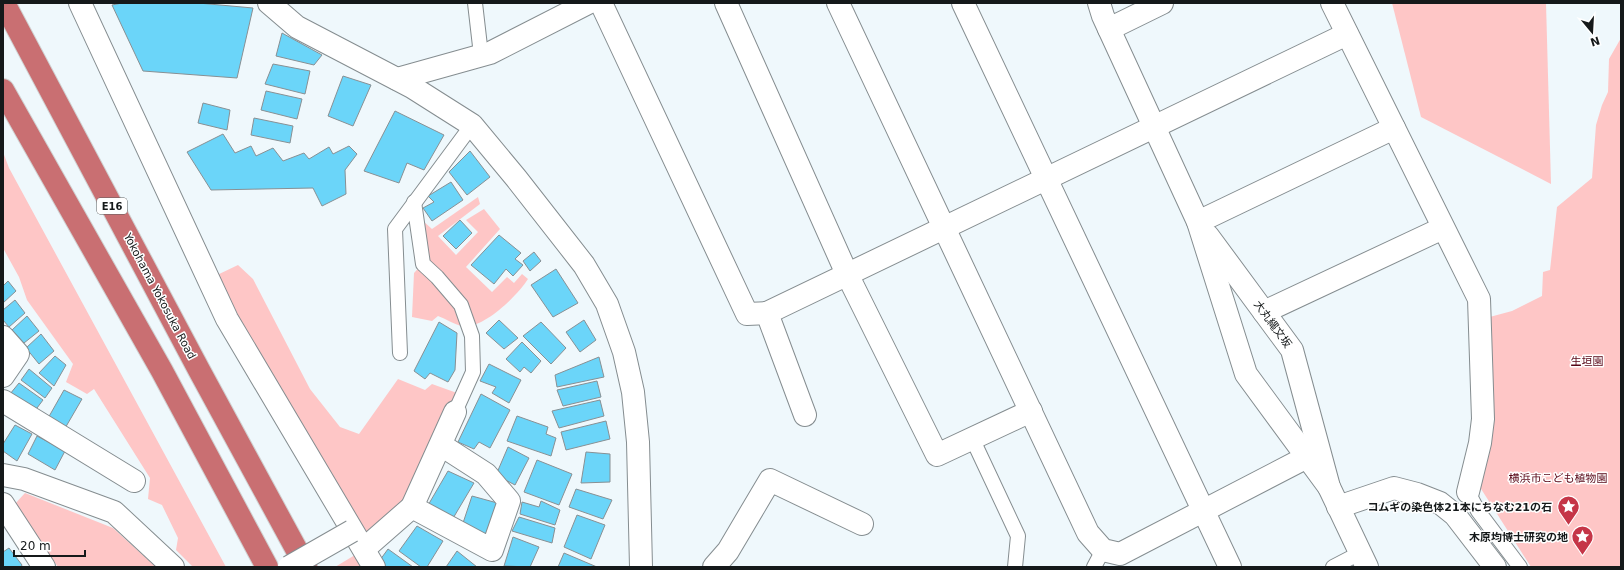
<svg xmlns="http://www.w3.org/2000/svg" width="1624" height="570" font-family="'DejaVu Sans','Noto Sans JP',sans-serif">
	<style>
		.green { fill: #fec6c6 }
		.building { fill: #6bd5f9; stroke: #889094 }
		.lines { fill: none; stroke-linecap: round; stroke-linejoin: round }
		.lane-casing { stroke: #858d90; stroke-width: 16 }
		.street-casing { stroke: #858d90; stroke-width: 24 }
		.secondary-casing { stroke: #858d90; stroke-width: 24 }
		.highway-casing { stroke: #d0d1d1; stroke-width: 24 }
		.lane { stroke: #fff; stroke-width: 14 }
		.street { stroke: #fff; stroke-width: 22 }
		.secondary { stroke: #fff; stroke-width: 22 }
		.highway { stroke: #c96f72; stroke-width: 22 }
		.street-bridge-casing { stroke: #858d90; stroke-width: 24; stroke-linecap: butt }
		.street-bridge { stroke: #fff; stroke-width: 22 }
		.labels { text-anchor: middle; stroke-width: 3; stroke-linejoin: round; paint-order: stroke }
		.shield { fill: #fff; stroke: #5b5e5f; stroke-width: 1 }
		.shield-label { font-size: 10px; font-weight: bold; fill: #15191a }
		.street-label { font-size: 11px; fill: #15191a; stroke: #fff }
		.park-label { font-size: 11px; fill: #570515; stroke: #fff }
		.poi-label { font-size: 11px; font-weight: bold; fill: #15191a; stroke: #fff; text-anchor: end }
	</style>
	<rect width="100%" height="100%" fill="#eff8fc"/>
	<g class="green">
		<polygon points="1392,3 1546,3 1551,184 1421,117"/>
		<polygon points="1621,38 1621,567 1531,567 1476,481 1486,318 1512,311 1542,296 1543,272 1550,270 1557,207 1592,178 1596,125 1602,105 1608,92 1609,59"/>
		<polygon points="3,152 9,168 226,567 193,567 176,550 178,538 162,505 148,499 150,478 94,389 87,394 66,382 73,364 27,300 19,277 3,248"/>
		<path d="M478 197 480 204 438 236 456 255 478 232 466 220 484 209 500 229 466 267 492 292 507 277 514 283 522 274 528 279C518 295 482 331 461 326 454 324 446 319 438 316L432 321 412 317 414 273 426 260 422 220 432 229Z"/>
		<polygon points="238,265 253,279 310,389 340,427 359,434 398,379 425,390 432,384 457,393 407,504 365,539 215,276"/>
		<polygon points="25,493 113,528 156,567 58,567 14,505"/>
		<polygon points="355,555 362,567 335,567"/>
	</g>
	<g class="building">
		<polygon points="122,3 198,3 253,8 237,78 143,71 112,5"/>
		<polygon points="282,33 322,55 314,65 276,56"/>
		<polygon points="273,64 310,71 305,94 265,84"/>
		<polygon points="343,76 371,85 353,126 328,116"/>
		<polygon points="266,91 302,99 297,119 261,110"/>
		<polygon points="203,103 230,110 227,130 198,123"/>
		<polygon points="395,111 444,135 424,170 407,163 399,183 364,171"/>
		<polygon points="254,118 293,126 290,143 251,135"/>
		<polygon points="223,134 235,153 251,146 256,156 273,148 283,161 304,153 309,159 329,147 333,154 349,146 357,154 345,170 346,194 322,206 313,188 211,190 187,152"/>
		<polygon points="470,151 490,177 467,195 449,172"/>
		<polygon points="451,182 463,200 432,221 423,208 434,202 428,196"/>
		<polygon points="460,220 472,233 456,249 443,236"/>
		<polygon points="499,235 521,253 515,259 523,265 513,276 506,269 494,284 471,265"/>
		<polygon points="534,252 541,261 530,271 523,261"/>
		<polygon points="556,269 578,303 553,317 531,285"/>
		<polygon points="8,281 16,291 3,303 3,286"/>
		<polygon points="15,300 25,313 9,327 3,320 3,310"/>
		<polygon points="27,316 39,331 24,343 12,330"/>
		<polygon points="499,320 518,338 504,349 486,333"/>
		<polygon points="584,320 596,340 580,352 566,332"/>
		<polygon points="439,322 457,333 455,370 448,382 430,373 425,379 414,371"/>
		<polygon points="541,322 566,348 551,364 523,336"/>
		<polygon points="41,334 54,351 39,364 26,348"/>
		<polygon points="522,342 541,361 531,373 524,367 520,372 506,359"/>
		<polygon points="55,356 66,365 54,386 39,373"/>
		<polygon points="599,357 604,377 557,387 555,375"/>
		<polygon points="489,364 521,380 509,403 492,393 496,387 480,381"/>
		<polygon points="29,369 52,388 45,398 21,380"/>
		<polygon points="597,381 601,397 563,406 557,390"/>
		<polygon points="19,383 43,400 34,412 10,394"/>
		<polygon points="64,390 82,399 64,430 47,420"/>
		<polygon points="481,394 510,410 490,448 479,442 474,449 458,442"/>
		<polygon points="600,400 604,416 559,428 552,411"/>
		<polygon points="517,416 548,427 546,434 556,438 551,456 507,441"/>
		<polygon points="606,421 610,439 566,450 561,432"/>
		<polygon points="15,425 32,434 17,461 3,451 3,444"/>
		<polygon points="37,436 65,451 55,470 28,454"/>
		<polygon points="508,447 529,458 515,485 496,475"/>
		<polygon points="586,452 610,454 610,482 581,483"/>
		<polygon points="537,460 572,474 559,505 524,492"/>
		<polygon points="448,471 474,483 452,520 427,507"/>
		<polygon points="576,489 612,500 603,519 569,507"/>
		<polygon points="472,496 501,504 490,536 462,526"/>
		<polygon points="541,501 560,510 555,525 520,514 522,502 539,507"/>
		<polygon points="577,515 605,525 591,559 564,547"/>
		<polygon points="519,517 555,528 552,543 512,531"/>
		<polygon points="417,526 443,541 427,567 421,567 399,551"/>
		<polygon points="513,537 539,547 530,567 504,566"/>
		<polygon points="9,548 22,565 21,567 3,567 3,552"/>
		<polygon points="388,549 413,567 385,567 380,560"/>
		<polygon points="457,551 477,567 446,567"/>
		<polygon points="564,553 597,567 558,567"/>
	</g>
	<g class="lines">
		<defs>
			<g id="lane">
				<polyline points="475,3 481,55"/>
				<polyline points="414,202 423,264 437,277 461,305 472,336 473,372 455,412"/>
				<polyline points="400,353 395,229 472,125"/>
				<polyline points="972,438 1018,536 1015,567"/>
				<polyline points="1468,492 1478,511 1520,567"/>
				<polyline points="1094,567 1103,550"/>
				<polyline points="1333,567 1360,553"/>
			</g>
			<g id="street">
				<polyline points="80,3 227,319 374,567"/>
				<polyline points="601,3 747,314 767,313 805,415"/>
				<polyline points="726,3 847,274 937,455 1031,411"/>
				<polyline points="838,3 1088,533 1103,550 1120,554 1307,457"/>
				<polyline points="963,3 1230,567"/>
				<polyline points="1099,3 1103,16 1198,222 1246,374 1329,487"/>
				<polyline points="1332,3 1479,299 1483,419 1480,443 1468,492"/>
				<polyline points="1109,29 1162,3"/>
				<polyline points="397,79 490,53 588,3"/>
				<polyline points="1198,222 1394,128"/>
				<polyline points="1208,236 1292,350 1329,487 1367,567"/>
				<polyline points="1264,312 1443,228"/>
				<polyline points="767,313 1347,34"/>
				<polyline points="3,337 18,354 3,376"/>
				<polyline points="3,401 134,481"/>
				<polyline points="3,475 24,479 114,512 173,567"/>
				<polyline points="3,504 44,567"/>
				<polyline points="412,507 455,412"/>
				<polyline points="1338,507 1394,488 1417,494 1440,503 1455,515 1495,567"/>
				<polyline points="364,549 412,507 492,550 509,501 486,474 441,445"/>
				<polyline points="714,567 728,551 770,480 862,524"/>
			</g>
			<polyline id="secondary" points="269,3 297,27 412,87 472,125 516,178 584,265 607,304 624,352 633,392 638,442 641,567"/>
			<g id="highway">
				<polyline points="4,3 199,370 306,567"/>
				<polyline points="3,90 162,371 267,567"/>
			</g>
		</defs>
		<use href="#lane" class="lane-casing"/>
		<use href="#street" class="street-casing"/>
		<use href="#secondary" class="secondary-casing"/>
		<use href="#highway" class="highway-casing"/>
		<use href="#lane" class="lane"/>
		<use href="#street" class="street"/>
		<use href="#secondary" class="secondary"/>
		<use href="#highway" class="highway"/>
		<defs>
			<polyline id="street-bridge" points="289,567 352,531"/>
		</defs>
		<use href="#street-bridge" class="street-bridge-casing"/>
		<use href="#street-bridge" class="street-bridge"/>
	</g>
	<defs>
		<symbol id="sight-pin" viewBox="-11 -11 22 30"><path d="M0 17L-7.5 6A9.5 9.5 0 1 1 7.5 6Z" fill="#c53547" stroke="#fff"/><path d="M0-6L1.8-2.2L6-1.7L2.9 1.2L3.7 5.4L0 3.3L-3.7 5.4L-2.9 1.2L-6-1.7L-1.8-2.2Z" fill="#fff"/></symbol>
	</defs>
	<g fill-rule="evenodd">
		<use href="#sight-pin" x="1556" y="494" width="25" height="34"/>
		<use href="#sight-pin" x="1570" y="524" width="25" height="34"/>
	</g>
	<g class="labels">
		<rect class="shield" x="97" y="198" width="30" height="16" rx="3"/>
		<g class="shield-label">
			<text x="112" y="210">E16</text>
		</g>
		<g class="street-label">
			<text transform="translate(160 296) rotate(62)" y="4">Yokohama Yokosuka Road</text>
			<text transform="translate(1273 324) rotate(54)" y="4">大丸縄文坂</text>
		</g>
		<g class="park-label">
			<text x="1587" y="365">生垣園</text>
			<text x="1558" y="482">横浜市こども植物園</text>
		</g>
		<g class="poi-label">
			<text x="1552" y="511">コムギの染色体21本にちなむ21の石</text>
			<text x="1568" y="541">木原均博士研究の地</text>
		</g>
	</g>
	<rect width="1624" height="570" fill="none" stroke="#15191a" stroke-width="8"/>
	<g transform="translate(1592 32) rotate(162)" stroke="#ffffff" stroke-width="3" paint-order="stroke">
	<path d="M0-3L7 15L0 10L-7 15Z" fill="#15191a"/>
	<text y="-6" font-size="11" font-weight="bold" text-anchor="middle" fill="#15191a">N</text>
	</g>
	<path d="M14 550v6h71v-6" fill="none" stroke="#15191a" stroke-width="2"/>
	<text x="20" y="550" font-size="12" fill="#15191a" stroke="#ffffff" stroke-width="3" paint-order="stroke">20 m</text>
</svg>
